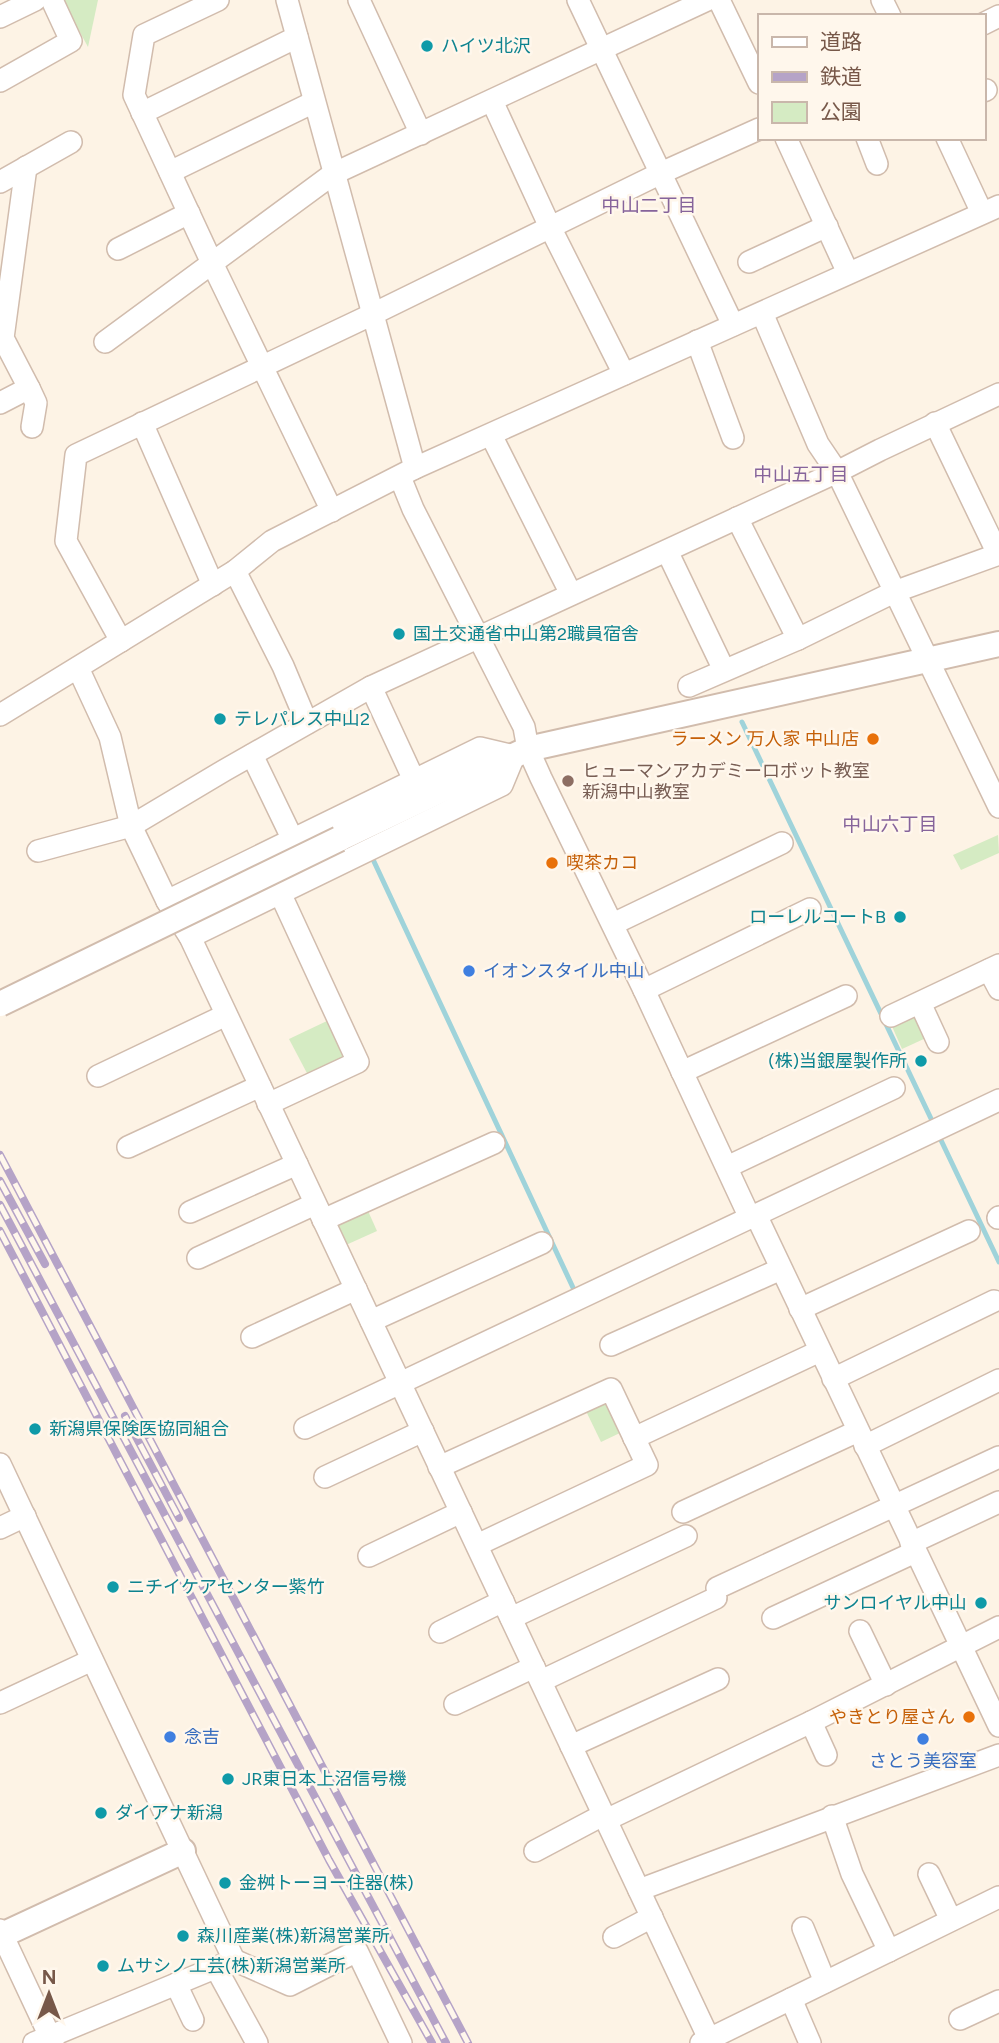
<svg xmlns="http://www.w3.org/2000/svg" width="999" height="2043" font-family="Figtree,'Noto Sans JP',sans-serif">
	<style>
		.green { fill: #d5ebc3 }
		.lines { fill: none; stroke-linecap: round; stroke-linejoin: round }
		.stream { stroke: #9fd3da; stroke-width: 5 }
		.minor-casing { stroke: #d1bcad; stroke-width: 24 }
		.tertiary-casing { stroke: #d1bcad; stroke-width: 28 }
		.minor { stroke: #fff; stroke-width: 21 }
		.tertiary { stroke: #fff; stroke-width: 24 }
		.rail-casing { stroke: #b5a3c7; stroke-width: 8 }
		.rail { stroke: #fff7ec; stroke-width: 5; stroke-dasharray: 16; stroke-linecap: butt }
		.tertiary-bridge-casing { stroke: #d1bcad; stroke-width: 28; stroke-linecap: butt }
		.tertiary-bridge { stroke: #fff; stroke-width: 24 }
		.culture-dot { fill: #0f9aa8; stroke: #fff7ec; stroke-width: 2.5 }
		.food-dot { fill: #e8710a; stroke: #fff7ec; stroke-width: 2.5 }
		.education-dot { fill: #8d6e63; stroke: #fff7ec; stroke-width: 2.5 }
		.shop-dot { fill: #3f7fe0; stroke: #fff7ec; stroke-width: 2.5 }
		.labels { text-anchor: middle; stroke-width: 5; stroke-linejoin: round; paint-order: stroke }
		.culture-label { font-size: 18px; fill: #0d838f; stroke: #fff7ec; text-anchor: start }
		.food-label { font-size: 18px; fill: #c56008; stroke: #fff7ec; text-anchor: end }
		.education-label { font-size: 18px; fill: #785e54; stroke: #fff7ec; text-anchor: start }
		.shop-label { font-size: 18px; fill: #366cbe; stroke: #fff7ec; text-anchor: start }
		.neighbourhood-label { font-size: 19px; fill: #86649b; stroke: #fff7ec }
	</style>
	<rect width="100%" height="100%" fill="#fdf3e5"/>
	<g class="green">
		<polygon points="63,0 98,0 88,47 63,1"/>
		<polygon points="998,835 999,853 961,870 953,855"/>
		<polygon points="909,1015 916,1018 926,1038 902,1049 891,1024"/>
		<polygon points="329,1020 344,1054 343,1061 309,1077 289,1039"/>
		<polygon points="364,1202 377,1231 337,1249 323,1220"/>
		<polygon points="602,1401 608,1402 622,1432 601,1442 585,1409"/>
	</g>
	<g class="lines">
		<g class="stream">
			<polyline points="742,722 935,1127"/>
			<polyline points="370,853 576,1294"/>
			<polyline points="939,1136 999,1262"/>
		</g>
		<defs>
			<g id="minor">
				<polyline points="218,0 144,35 134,95 212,263 332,511"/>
				<polyline points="287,0 415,468"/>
				<polyline points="359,0 421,134"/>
				<polyline points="578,0 733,325"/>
				<polyline points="719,0 759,83"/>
				<polyline points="882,0 890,16"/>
				<polyline points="0,17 35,0"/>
				<polyline points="983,24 999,16"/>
				<polyline points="0,81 71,41 52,0"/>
				<polyline points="983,91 986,90"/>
				<polyline points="492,101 550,227 624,374"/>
				<polyline points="142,113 297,37"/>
				<polyline points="786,138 848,273"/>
				<polyline points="867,138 877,164"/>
				<polyline points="947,138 982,213"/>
				<polyline points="170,172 314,102"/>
				<polyline points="0,182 71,142"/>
				<polyline points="118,249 189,213"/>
				<polyline points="749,262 827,226"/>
				<polyline points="762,313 818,444 837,472 999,807"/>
				<polyline points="697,341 733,438"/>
				<polyline points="105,342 333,174 707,0"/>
				<polyline points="29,388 36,403 32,427"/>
				<polyline points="0,403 29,388 3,338 26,167"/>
				<polyline points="142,423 213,585"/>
				<polyline points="935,423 998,554"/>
				<polyline points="491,435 571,594"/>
				<polyline points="400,477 413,509 524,727 528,749 541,778 644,990 750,1218"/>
				<polyline points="737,518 798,639"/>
				<polyline points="667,551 724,670"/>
				<polyline points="235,571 283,666 307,723"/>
				<polyline points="121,641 66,541 76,455 373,314 661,173 759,129"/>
				<polyline points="78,668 110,737 131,826 167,901 190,937 711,2043"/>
				<polyline points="689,686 798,639 894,592 999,554"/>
				<polyline points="371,687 414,780"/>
				<polyline points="0,715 235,571 272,541 415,468 999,206"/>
				<polyline points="252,755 293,840"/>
				<polyline points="38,851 131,826 225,770 371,687 837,472 880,450 999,394"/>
				<polyline points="167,901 480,748 514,756 502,785 190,937"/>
				<polyline points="613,924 782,843"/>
				<polyline points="989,970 999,989"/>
				<polyline points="644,990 810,909"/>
				<polyline points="920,1003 938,1042"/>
				<polyline points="891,1016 999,965"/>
				<polyline points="682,1072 846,996"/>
				<polyline points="98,1076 226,1015"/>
				<polyline points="268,1104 358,1062 280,893"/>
				<polyline points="128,1147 260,1086"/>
				<polyline points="727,1167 894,1088"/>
				<polyline points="190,1212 297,1164"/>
				<polyline points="756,1215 999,1726"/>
				<polyline points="998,1218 999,1217"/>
				<polyline points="323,1220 494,1143"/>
				<polyline points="198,1258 315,1204"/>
				<polyline points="800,1309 969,1231"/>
				<polyline points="371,1321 542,1243"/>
				<polyline points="252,1337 356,1289"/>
				<polyline points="611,1345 781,1269"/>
				<polyline points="833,1379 994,1301"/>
				<polyline points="305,1428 999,1100"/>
				<polyline points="634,1438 820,1351"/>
				<polyline points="865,1446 999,1380"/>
				<polyline points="0,1464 234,1960"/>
				<polyline points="439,1467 611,1389 647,1465 477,1545"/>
				<polyline points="325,1477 423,1431"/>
				<polyline points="683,1512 858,1431"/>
				<polyline points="0,1528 25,1516"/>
				<polyline points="911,1543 999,1502"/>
				<polyline points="369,1556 461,1512"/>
				<polyline points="717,1588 999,1457"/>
				<polyline points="511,1618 686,1536"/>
				<polyline points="773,1618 915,1552"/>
				<polyline points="860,1631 886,1685"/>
				<polyline points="440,1632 503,1601"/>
				<polyline points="541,1681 716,1598"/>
				<polyline points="0,1703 92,1660"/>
				<polyline points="455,1704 534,1667"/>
				<polyline points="811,1722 826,1755"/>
				<polyline points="571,1746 718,1679"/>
				<polyline points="832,1816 852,1874 889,1951"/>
				<polyline points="606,1820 811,1722 999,1627"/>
				<polyline points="535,1851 603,1815"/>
				<polyline points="929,1874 951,1920"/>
				<polyline points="639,1890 999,1755"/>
				<polyline points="803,1928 825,1982"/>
				<polyline points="0,1930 53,2043"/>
				<polyline points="614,1937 652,1917"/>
				<polyline points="216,1968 257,2043"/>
				<polyline points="176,1984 193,2020"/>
				<polyline points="791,1999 810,2043"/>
				<polyline points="960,2019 999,2001"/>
				<polyline points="34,2043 234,1960 290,1985 357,1951 401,2043"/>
				<polyline points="701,2043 999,1897"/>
			</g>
			<g id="tertiary">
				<polyline points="339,839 528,749 999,644"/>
				<polyline points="0,1936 183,1851"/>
			</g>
		</defs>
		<use href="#minor" class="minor-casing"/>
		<use href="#tertiary" class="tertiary-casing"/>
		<use href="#minor" class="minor"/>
		<use href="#tertiary" class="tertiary"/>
		<defs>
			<g id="rail">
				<polyline points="0,1155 468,2043"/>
				<polyline points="0,1181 45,1264"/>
				<polyline points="0,1205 446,2043"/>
				<polyline points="0,1231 329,1860 432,2043"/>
				<polyline points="125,1416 179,1518"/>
			</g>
		</defs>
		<use href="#rail" class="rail-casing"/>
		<use href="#rail" class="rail"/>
		<defs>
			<polyline id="tertiary-bridge" points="0,1004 339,839"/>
		</defs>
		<use href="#tertiary-bridge" class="tertiary-bridge-casing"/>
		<use href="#tertiary-bridge" class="tertiary-bridge"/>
	</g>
	<g class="culture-dot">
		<circle cx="427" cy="46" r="7"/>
		<circle cx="399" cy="634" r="7"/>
		<circle cx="220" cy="719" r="7"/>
		<circle cx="900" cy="917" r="7"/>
		<circle cx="921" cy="1061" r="7"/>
		<circle cx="35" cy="1429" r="7"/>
		<circle cx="113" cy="1587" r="7"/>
		<circle cx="981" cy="1603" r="7"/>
		<circle cx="228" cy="1779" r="7"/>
		<circle cx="101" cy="1813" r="7"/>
		<circle cx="225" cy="1883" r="7"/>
		<circle cx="183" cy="1936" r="7"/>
		<circle cx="103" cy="1966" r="7"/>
	</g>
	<g class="food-dot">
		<circle cx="873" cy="739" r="7"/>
		<circle cx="552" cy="863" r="7"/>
		<circle cx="969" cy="1717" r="7"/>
	</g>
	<circle class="education-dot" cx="568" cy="781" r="7"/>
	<g class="shop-dot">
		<circle cx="469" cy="971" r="7"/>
		<circle cx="170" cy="1737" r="7"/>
		<circle cx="923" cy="1739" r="7"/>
	</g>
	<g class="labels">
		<g class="culture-label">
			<text x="441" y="52">ハイツ北沢</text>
			<text x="413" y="640">国土交通省中山第2職員宿舎</text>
			<text x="234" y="725">テレパレス中山2</text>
			<text x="886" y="923" text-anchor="end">ローレルコートB</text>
			<text x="907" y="1067" text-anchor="end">(株)当銀屋製作所</text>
			<text x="49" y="1435">新潟県保険医協同組合</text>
			<text x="127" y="1593">ニチイケアセンター紫竹</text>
			<text x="967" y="1609" text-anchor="end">サンロイヤル中山</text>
			<text x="242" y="1785">JR東日本上沼信号機</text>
			<text x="115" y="1819">ダイアナ新潟</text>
			<text x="239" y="1889">金桝トーヨー住器(株)</text>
			<text x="197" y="1942">森川産業(株)新潟営業所</text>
			<text x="117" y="1972">ムサシノ工芸(株)新潟営業所</text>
		</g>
		<g class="food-label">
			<text x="859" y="745">ラーメン 万人家 中山店</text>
			<text x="566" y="869" text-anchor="start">喫茶カコ</text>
			<text x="955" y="1723">やきとり屋さん</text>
		</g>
		<g class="education-label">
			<text x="582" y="777">ヒューマンアカデミーロボット教室<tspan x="582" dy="21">新潟中山教室</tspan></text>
		</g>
		<g class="shop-label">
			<text x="483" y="977">イオンスタイル中山</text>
			<text x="184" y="1743">念吉</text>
			<text x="923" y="1767" text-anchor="middle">さとう美容室</text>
		</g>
		<g class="neighbourhood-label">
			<text x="649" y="212">中山二丁目</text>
			<text x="801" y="481">中山五丁目</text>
			<text x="890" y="831">中山六丁目</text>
		</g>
	</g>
	<rect x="758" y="14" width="228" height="126" fill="#fff7ec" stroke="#c9b7ab" stroke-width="2"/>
	<rect x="772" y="37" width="35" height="10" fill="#ffffff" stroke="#c9b7ab" stroke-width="2"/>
	<text x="820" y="49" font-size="21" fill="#775849">道路</text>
	<rect x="772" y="72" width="35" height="10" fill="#b5a3c7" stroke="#c9b7ab" stroke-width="2"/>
	<text x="820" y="84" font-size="21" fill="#775849">鉄道</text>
	<rect x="772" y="102" width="35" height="21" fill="#d5ebc3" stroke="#c9b7ab" stroke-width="2"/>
	<text x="820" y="119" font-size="21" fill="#775849">公園</text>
	<g transform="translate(49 1994)" stroke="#fff7ec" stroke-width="5" paint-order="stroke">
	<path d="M0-5L12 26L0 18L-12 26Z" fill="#775849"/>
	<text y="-10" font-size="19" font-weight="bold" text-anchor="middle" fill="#775849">N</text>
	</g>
</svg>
